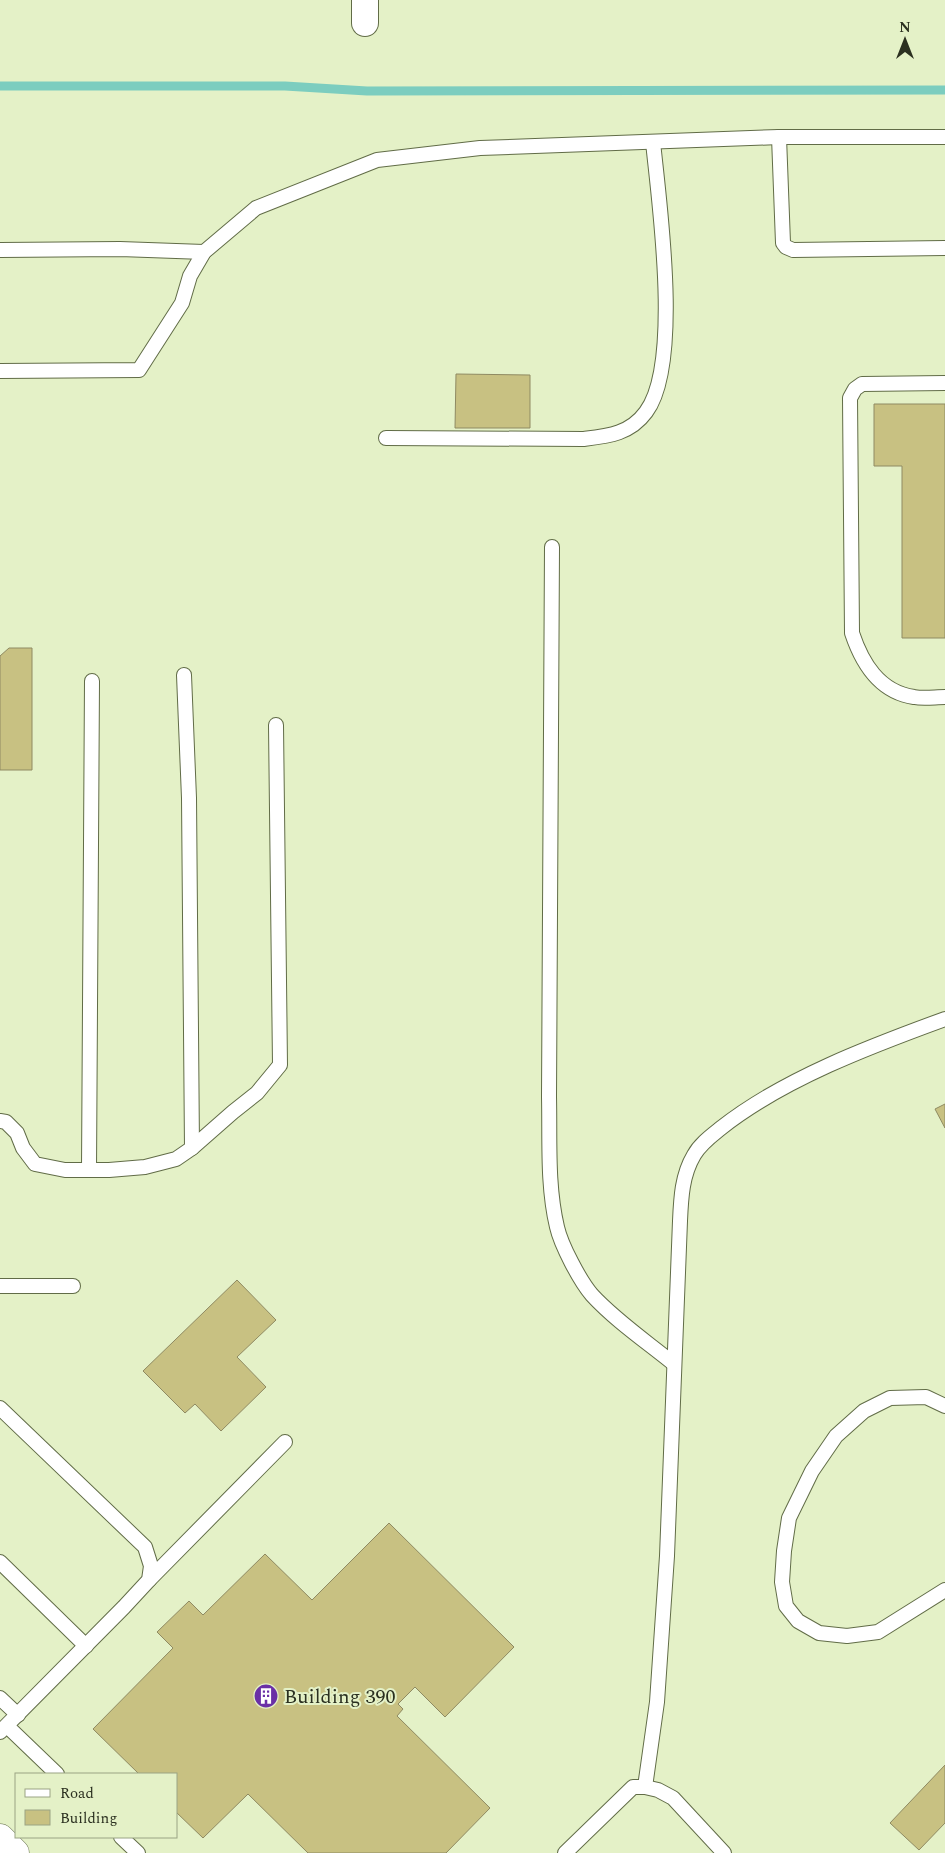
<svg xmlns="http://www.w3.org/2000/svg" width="945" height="1853" font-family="Spectral,serif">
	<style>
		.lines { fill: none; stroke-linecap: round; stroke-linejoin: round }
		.stream { stroke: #7ccdbf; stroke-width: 9 }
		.building { fill: #c8c182; stroke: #8f8a62 }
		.lane-casing { stroke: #616c47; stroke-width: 16 }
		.street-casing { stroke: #616c47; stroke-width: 28 }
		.secondary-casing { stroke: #616c47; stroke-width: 29 }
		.lane { stroke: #fff; stroke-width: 14 }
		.street { stroke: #fff; stroke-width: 26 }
		.secondary { stroke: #fff; stroke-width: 28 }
		.labels { text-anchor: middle; stroke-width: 4; stroke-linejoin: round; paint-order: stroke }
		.poi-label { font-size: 20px; fill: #2b3020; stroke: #e4f1c7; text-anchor: start }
	</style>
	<rect width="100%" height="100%" fill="#e4f1c7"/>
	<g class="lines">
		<polyline class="stream" points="0,86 285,86 367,91 945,90"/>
	</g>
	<g class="building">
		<polygon points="456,374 530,375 530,428 455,428"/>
		<polygon points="874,404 945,404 945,638 902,638 902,466 874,466"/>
		<polygon points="9,648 32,648 32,770 0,770 0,656"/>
		<polygon points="945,1104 945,1128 935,1109"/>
		<polygon points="237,1280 276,1320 237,1357 266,1387 221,1431 195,1404 185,1413 143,1371"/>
		<polygon points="389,1523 514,1647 445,1717 415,1687 398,1704 403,1709 397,1716 490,1808 446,1853 308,1853 248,1794 203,1838 176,1812 176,1774 139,1774 93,1729 173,1648 157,1632 189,1601 203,1615 265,1554 312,1600"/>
		<polygon points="945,1765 945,1823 919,1850 890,1823"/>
	</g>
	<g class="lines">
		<defs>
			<g id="lane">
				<polyline points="779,137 783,243 786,247 793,250 945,248"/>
				<polyline points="0,250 120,249 204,252"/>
				<polyline points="0,371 139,370 182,303 190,276 204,252 256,208 377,160 480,148 779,137 945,137"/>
				<path d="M945 383 862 384 855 389 850 398 852 633C862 663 879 692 914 697 924 699 935 697 945 697"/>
				<path d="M386 438 583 439C608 436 630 434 646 412 682 364 659 202 653 142"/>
				<path d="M552 547 549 1097C550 1140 547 1185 557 1227 561 1245 580 1281 592 1295 616 1321 647 1342 674 1364"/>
				<polyline points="184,675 189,798 192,1148"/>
				<polyline points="0,1121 6,1122 17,1133 23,1148 35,1164 65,1170 109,1170 145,1167 176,1159 192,1148 233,1112 257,1093 280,1065 276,725"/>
				<polyline points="89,1170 92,681"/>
				<polyline points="0,1286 73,1286"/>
				<polyline points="945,1406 926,1397 890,1398 864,1411 836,1436 812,1471 789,1518 784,1551 782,1582 786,1606 798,1621 819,1633 847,1636 878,1632 945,1590"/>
				<polyline points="0,1408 145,1547 151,1566 149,1580 124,1607 0,1732"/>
				<polyline points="0,1562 86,1646"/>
				<polyline points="149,1580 285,1442"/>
				<polyline points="0,1698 18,1715"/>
				<polyline points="7,1726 57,1774"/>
				<path d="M645 1787 657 1702 667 1556 680 1221C681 1198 682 1175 694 1155 700 1144 711 1136 721 1128 783 1079 871 1046 945 1019"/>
				<polyline points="121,1837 138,1853"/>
				<polyline points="565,1853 633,1787 645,1787 658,1790 673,1798 724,1853"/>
			</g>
			<polyline id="street" points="365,23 365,0"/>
			<polyline id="secondary" points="0,1838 15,1853"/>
		</defs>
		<use href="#lane" class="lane-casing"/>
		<use href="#street" class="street-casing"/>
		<use href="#secondary" class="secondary-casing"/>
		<use href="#lane" class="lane"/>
		<use href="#street" class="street"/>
		<use href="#secondary" class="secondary"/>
	</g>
	<defs>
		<symbol id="building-disc" viewBox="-11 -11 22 22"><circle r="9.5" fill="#6a30a6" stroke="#e4f1c7"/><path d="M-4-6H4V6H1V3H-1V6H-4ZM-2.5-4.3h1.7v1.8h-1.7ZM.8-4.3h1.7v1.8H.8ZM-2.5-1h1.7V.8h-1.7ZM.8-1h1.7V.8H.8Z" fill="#fff"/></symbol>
	</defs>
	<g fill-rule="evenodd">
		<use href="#building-disc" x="252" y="1682" width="28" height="28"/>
	</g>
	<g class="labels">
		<g class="poi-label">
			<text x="284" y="1703">Building 390</text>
		</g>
	</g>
	<rect x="15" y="1773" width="162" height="65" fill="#e4f1c7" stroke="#9aa484"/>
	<rect x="25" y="1789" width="25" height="8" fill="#ffffff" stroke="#9aa484"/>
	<text x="60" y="1798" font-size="15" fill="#2b3020">Road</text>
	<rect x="25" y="1810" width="25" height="15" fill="#c8c182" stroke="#9aa484"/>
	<text x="60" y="1823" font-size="15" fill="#2b3020">Building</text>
	<g transform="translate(905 40)" stroke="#e4f1c7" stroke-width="4" paint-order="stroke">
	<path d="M0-4L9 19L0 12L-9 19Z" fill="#2b3020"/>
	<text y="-8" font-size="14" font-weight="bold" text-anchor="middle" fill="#2b3020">N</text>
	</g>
</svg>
